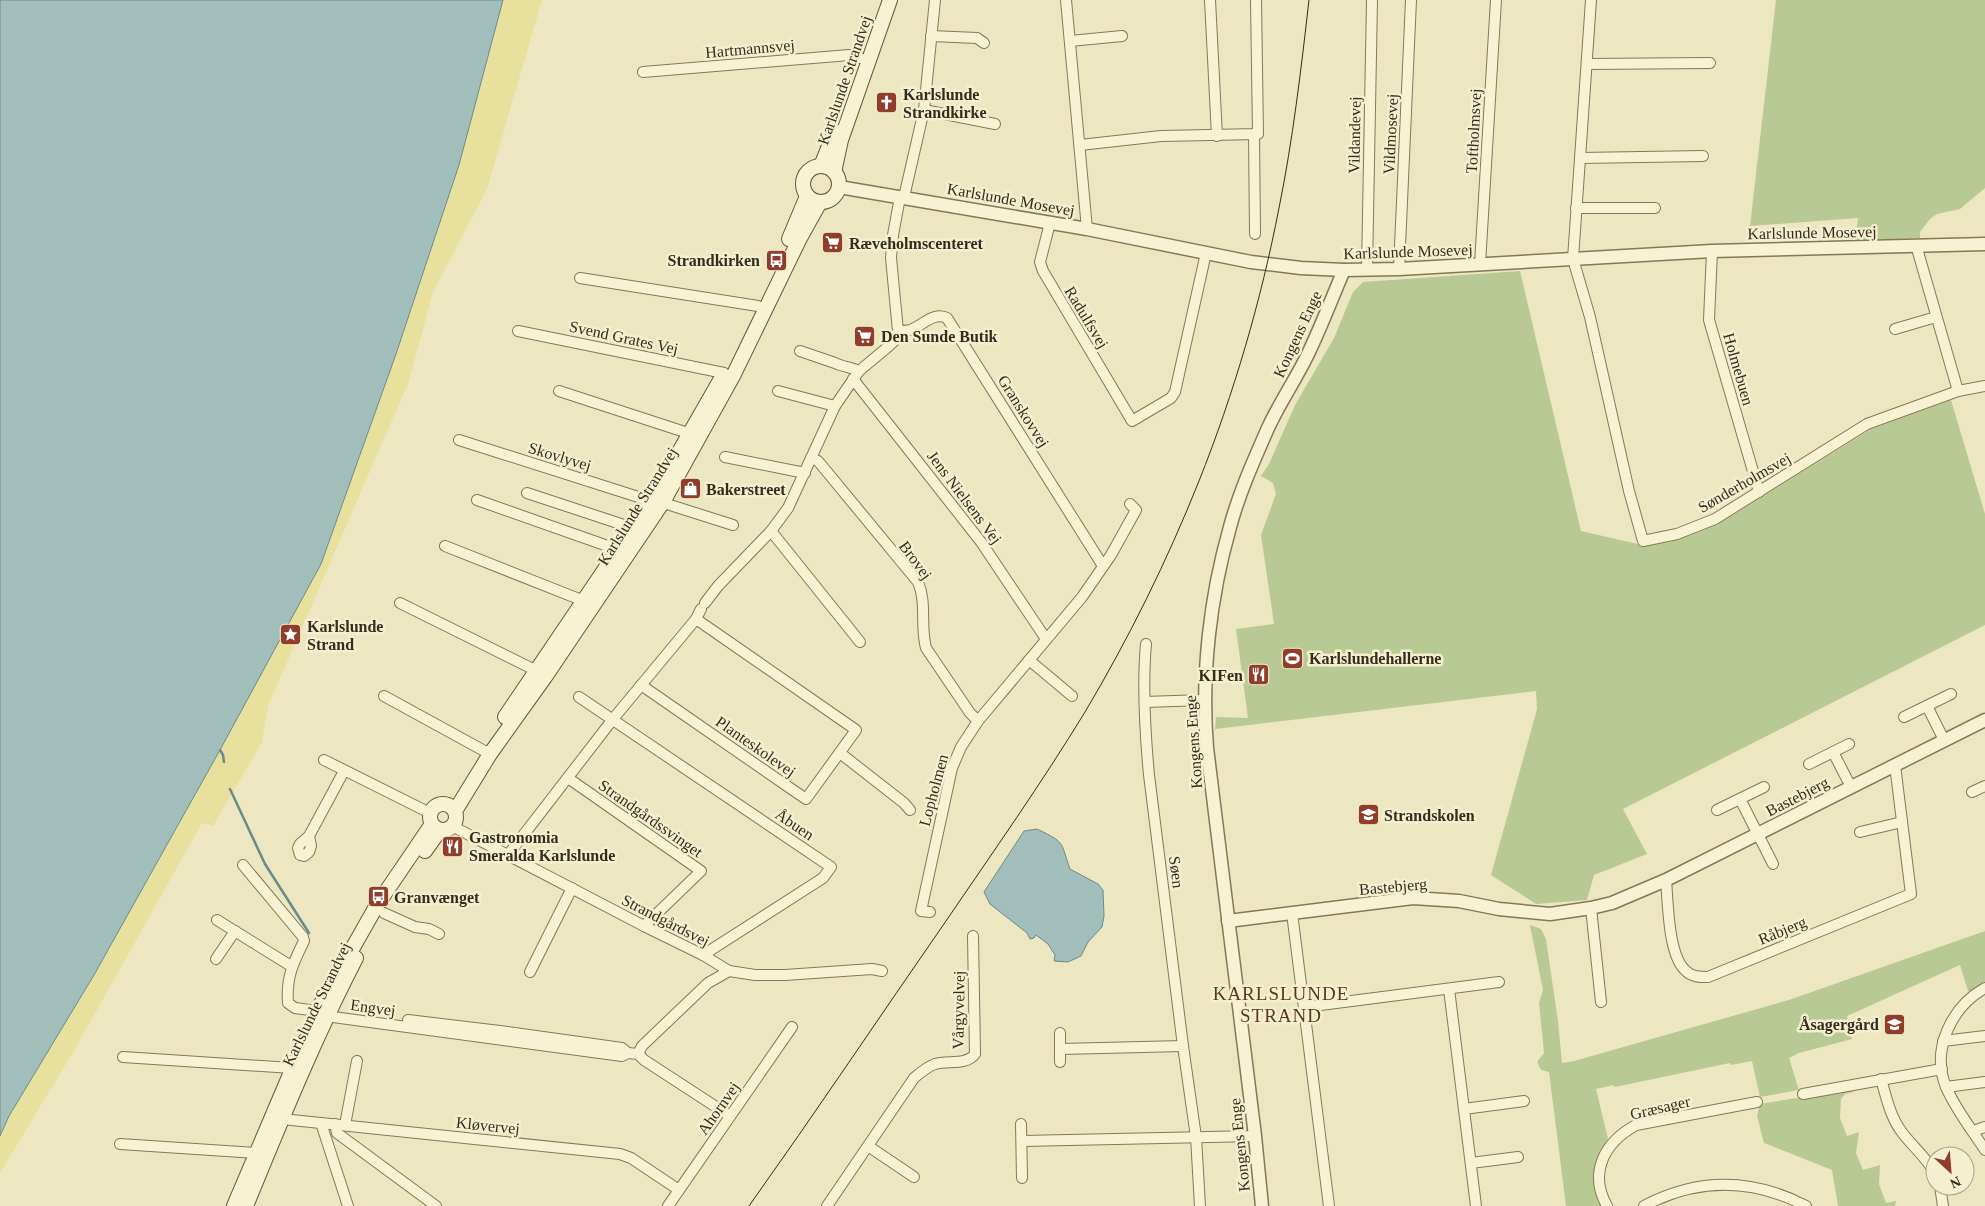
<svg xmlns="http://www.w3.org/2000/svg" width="1985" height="1206" font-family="Georgia,serif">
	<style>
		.green { fill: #b9c994 }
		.sand { fill: #e7e19d }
		.water { fill: #a2bebb; stroke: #6a8b89 }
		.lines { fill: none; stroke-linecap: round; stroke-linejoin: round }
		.stream { stroke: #6a8b89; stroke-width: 2.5 }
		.minor-casing { stroke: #847858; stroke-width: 12 }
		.tertiary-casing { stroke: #847858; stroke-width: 15 }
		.secondary-casing { stroke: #66593c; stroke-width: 16 }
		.minor { stroke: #f7f3d2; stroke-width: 10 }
		.tertiary { stroke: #f7f3d2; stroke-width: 12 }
		.secondary { stroke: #f7f3d2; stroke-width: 14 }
		.tram { stroke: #342c1c; stroke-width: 1 }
		.labels { text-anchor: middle; stroke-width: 5; stroke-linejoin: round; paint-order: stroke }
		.street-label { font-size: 16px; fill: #342c1c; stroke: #f4f0cf }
		.poi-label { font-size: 16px; font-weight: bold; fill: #342c1c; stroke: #f4f0cf; text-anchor: start }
		.quarter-label { font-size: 19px; letter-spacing: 1px; fill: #5f371d; stroke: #f4f0cf }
	</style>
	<rect width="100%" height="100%" fill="#ece7c0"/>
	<g class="green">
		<polygon points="1776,0 1985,0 1985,188 1960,209 1937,214 1930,219 1920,232 1920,238 1855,241 1858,218 1750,226"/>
		<polygon points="1520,271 1581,531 1642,545 1670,542 1700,531 1733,515 1871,429 1951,400 1985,514 1985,625 1623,809 1647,854 1594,875 1587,900 1536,904 1491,875 1537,709 1536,691 1215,729 1216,717 1248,718 1236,629 1274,624 1261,535 1276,494 1273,483 1261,476 1269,464 1295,405 1334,338 1353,292 1363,282"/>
		<polygon points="1530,925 1541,929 1546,939 1558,1021 1562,1063 1574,1061 1789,1000 1985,931 1985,983 1970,992 1968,991 1960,965 1847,1016 1852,1039 1799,1053 1789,1058 1799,1090 1760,1097 1752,1061 1731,1065 1730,1063 1615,1087 1613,1085 1596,1089 1608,1139 1598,1161 1604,1206 1566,1206 1549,1072 1541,1070 1537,1062 1544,1053 1539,1003 1543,990"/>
		<polygon points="1852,1089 1853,1092 1845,1094 1841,1099 1840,1118 1847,1136 1859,1132 1856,1153 1863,1170 1880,1165 1879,1184 1886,1203 1896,1201 1895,1206 1838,1206 1832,1170 1764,1143 1757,1116 1760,1104"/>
	</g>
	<polygon class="sand" points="503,0 542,0 487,189 433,292 409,381 268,706 262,742 213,826 202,823 75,1049 0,1173 0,1136 9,1116 94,975 220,750 366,435 396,354 459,165"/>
	<g class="water">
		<polygon points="0,0 503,0 459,165 396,354 321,564 220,750 94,975 9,1116 0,1136"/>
		<path d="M1037 829C1066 843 1060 841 1070 869L1098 884 1103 890 1104 916 1102 927 1088 942 1081 956 1068 962 1054 961 1055 955 1048 944 1036 935 1034 938 1030 939 1027 933 990 904 984 892 1024 831Z"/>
	</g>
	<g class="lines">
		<g class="stream">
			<polyline points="220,750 223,755 224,762"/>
			<polyline points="230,789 265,864 309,933"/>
		</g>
		<defs>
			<g id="minor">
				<polyline points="1066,0 1087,229"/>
				<polyline points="1210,0 1217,136"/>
				<polyline points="1591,0 1573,259 1590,317 1629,491 1643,541 1677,534 1715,519 1867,424 1958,391 1985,386"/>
				<polyline points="931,36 977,38 984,43"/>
				<polyline points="1070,41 1122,36"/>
				<polyline points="1587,64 1710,63"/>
				<polyline points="643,72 849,55 860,58"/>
				<polyline points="924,110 995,124"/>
				<polyline points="1254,134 1255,234"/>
				<polyline points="1080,145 1161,136 1258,134 1256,0"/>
				<polyline points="1580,158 1703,156"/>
				<polyline points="904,197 924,110 935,0"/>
				<polyline points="1576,208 1655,208"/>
				<polyline points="1050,223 1040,262 1043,271 1132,421 1171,398 1175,392 1206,253"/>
				<polyline points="1916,245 1958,391"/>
				<polyline points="1712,251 1709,320 1759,492"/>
				<polyline points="1480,264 1496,0"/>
				<polyline points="1399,269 1411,0"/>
				<polyline points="1367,270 1372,0"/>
				<polyline points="580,278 758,306"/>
				<polyline points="1895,329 1936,317"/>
				<polyline points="518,331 724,373"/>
				<path d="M898 331C902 331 906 331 910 330 922 326 934 311 947 318L1103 566"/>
				<path d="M800 351C812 355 823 359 835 363 843 367 851 367 859 371"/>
				<polyline points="853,379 981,542 1046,639"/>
				<polyline points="559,391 691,434"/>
				<polyline points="778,391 835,406"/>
				<polyline points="459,440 651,501"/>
				<polyline points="725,457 805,473"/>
				<path d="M811 458 818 461 918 582C927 603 920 626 926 648L970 713 978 721"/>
				<polyline points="527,493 633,528"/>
				<polyline points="477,500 619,550"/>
				<polyline points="663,502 670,505 733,525"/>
				<polyline points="771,531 860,642"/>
				<polyline points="445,546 584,601"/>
				<polyline points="400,603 537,671"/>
				<polyline points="705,603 718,586 771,531 788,508 835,406 859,371 889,346 894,341 898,331 891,258 893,235 900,197"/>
				<path d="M1146 644C1142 687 1145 732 1149 775L1183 1046 1196 1137 1200 1206"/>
				<polyline points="1029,660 1072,696"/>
				<polyline points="641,685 806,799 856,730 696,619"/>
				<polyline points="384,696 490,754"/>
				<polyline points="579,697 831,867 823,878 703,955"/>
				<polyline points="1145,702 1204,700"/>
				<polyline points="1927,706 1944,740"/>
				<polyline points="1904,717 1951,694"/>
				<polyline points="1833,752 1851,787"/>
				<polyline points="840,753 904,803 910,810"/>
				<polyline points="324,760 430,813"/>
				<polyline points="1809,764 1849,744"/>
				<polyline points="568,778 701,871 644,926"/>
				<polyline points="1972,792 1985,786"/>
				<polyline points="1740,799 1773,864"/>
				<polyline points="1717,810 1764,787"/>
				<polyline points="452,826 644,926 703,955 729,971 755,975 785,975 872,969 882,971"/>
				<polyline points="1860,832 1902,822"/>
				<polyline points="309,836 311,846 309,852 304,856 300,855 298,848 300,844 309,836 344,771"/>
				<polyline points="508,855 613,719 696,619 701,609"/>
				<path d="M243 865 303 937 304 941C293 963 286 978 288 1003L295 1008 317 1011"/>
				<path d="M1666 880C1668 902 1668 956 1686 971 1692 977 1700 977 1708 977L1911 894 1895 765"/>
				<polyline points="1591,908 1601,1002"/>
				<polyline points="930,912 921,911 952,768 961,747 978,721 1082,597 1111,555 1136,510 1130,504"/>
				<polyline points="384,913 415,927 429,929 439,934"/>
				<polyline points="1292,913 1329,1206"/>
				<polyline points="217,920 291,966"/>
				<polyline points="216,959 235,931"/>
				<polyline points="530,972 572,888"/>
				<path d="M1985 988C1951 1007 1931 1050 1946 1087 1956 1110 1972 1130 1985 1150"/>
				<polyline points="1449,989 1476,1206"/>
				<polyline points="1305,1007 1499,982"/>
				<polyline points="328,1013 333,1017 622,1056 628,1053 638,1054 642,1046 708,983 729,971"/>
				<polyline points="408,1020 500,1031 622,1048 628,1053"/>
				<polyline points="1060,1033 1060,1062"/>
				<polyline points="1943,1041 1985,1036"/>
				<polyline points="1060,1049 1183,1046"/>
				<polyline points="638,1054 644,1060 730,1116"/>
				<polyline points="123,1057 292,1068"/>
				<path d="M1881 1079C1886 1096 1890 1116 1901 1131 1911 1145 1926 1157 1935 1173"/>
				<polyline points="1946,1087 1985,1082"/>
				<polyline points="1803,1094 1942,1069"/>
				<polyline points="1464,1109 1524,1101"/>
				<polyline points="282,1119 620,1154 631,1158 679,1190"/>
				<polyline points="321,1123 348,1206"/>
				<polyline points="335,1124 337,1133 436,1206"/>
				<polyline points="1021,1124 1022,1178"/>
				<polyline points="345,1125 357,1061"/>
				<polyline points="1973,1131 1985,1127"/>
				<polyline points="1022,1141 1255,1136"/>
				<polyline points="120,1144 257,1153"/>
				<polyline points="868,1146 914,1177"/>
				<polyline points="1471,1163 1518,1157"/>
				<polyline points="1940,1186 1943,1206"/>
				<polyline points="668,1206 792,1027"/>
				<path d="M827 1206 914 1078C921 1072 927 1067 935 1064 948 1060 966 1066 975 1054L973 936"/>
				<path d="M1607 1206C1588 1172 1605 1142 1636 1125L1757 1102"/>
				<path d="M1644 1206C1697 1178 1752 1178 1806 1206"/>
			</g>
			<g id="tertiary">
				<polyline points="839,187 1087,229 1251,262 1301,268 1344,270 1399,269 1712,251 1985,244"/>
				<polyline points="1228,921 1413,898 1459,901 1499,909 1550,914 1591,908 1612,903 1666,880 1985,720"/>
				<path d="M1262 1206 1255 1136 1207 748C1201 675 1210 597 1230 527 1239 493 1254 460 1268 428 1280 402 1296 379 1308 354 1321 327 1332 298 1344 270"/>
			</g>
			<g id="secondary">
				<polyline points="821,166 835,131"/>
				<circle cx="821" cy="184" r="18"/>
				<polyline points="834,172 841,140 890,0"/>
				<polyline points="789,239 807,196"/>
				<polyline points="505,717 651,501 722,377"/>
				<circle cx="443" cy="817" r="13"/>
				<polyline points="455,811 490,754 545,677 663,502 734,374 800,238 820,202"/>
				<polyline points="425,851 440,830"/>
				<polyline points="234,1206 317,1011 377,905 432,824"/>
				<path d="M246 1206C281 1121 314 1039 356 958"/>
			</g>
		</defs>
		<use href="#minor" class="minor-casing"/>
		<use href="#tertiary" class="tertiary-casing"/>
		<use href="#secondary" class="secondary-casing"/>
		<use href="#minor" class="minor"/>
		<use href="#tertiary" class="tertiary"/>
		<use href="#secondary" class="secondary"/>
		<path class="tram" d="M749 1206C816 1112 880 1016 946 921 993 852 1041 784 1085 712 1129 638 1167 561 1199 481 1234 393 1261 301 1279 208 1293 139 1301 70 1309 0"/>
	</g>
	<defs>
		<symbol id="church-square" viewBox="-11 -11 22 22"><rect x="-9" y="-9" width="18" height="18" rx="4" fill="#913d2b" stroke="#f4f0cf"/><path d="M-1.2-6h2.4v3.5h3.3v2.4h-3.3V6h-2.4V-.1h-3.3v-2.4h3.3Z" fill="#fff"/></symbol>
		<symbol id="supermarket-square" viewBox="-11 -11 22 22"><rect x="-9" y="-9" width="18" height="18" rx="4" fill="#913d2b" stroke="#f4f0cf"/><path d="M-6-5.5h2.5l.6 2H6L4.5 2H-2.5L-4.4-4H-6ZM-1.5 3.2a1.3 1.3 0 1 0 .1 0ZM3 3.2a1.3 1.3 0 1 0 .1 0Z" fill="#fff"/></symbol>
		<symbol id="bus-square" viewBox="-11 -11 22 22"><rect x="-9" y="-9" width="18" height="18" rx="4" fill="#913d2b" stroke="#f4f0cf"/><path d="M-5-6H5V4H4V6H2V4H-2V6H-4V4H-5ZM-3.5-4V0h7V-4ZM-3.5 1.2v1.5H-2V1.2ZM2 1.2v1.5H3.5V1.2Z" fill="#fff"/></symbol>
		<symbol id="shop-square" viewBox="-11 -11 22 22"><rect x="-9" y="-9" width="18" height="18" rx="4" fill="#913d2b" stroke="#f4f0cf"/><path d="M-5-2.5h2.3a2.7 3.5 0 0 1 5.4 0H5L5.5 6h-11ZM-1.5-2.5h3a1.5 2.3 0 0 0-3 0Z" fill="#fff"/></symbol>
		<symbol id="sight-square" viewBox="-11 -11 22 22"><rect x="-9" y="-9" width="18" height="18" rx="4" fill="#913d2b" stroke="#f4f0cf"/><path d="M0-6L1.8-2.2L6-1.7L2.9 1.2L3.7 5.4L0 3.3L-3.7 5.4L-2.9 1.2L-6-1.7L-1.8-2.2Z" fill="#fff"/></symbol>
		<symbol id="stadium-square" viewBox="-11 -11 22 22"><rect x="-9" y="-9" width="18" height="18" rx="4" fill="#913d2b" stroke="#f4f0cf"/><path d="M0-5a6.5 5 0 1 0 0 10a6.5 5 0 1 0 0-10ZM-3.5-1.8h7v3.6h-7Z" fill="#fff"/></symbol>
		<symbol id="restaurant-square" viewBox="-11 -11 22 22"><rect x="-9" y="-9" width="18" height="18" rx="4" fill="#913d2b" stroke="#f4f0cf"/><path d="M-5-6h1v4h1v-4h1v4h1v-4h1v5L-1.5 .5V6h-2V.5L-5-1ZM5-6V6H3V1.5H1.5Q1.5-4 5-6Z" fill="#fff"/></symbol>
		<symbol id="school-square" viewBox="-11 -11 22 22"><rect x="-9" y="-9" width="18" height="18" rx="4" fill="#913d2b" stroke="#f4f0cf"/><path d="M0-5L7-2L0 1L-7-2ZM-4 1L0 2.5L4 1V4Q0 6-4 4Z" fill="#fff"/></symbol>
	</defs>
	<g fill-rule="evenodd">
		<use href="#church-square" x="874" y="90" width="25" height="25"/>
		<use href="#supermarket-square" x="820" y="230" width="25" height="25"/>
		<use href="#bus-square" x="764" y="248" width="25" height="25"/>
		<use href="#supermarket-square" x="852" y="324" width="25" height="25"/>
		<use href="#shop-square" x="678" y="476" width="25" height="25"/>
		<use href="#sight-square" x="278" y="622" width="25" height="25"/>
		<use href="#stadium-square" x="1280" y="646" width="25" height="25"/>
		<use href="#restaurant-square" x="1246" y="662" width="25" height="25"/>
		<use href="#school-square" x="1356" y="802" width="25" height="25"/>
		<use href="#restaurant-square" x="440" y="834" width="25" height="25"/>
		<use href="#bus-square" x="366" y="884" width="25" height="25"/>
		<use href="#school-square" x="1882" y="1012" width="25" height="25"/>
	</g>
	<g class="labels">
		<g class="street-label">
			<text transform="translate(750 48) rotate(-5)" y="6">Hartmannsvej</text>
			<text transform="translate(844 80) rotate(-71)" y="6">Karlslunde Strandvej</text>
			<text transform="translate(1473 131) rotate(-87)" y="6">Toftholmsvej</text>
			<text transform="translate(1390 134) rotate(-87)" y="6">Vildmosevej</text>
			<text transform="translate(1354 135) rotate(-89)" y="6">Vildandevej</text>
			<text transform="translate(1011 199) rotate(10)" y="6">Karlslunde Mosevej</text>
			<text transform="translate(1812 232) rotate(-1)" y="6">Karlslunde Mosevej</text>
			<text transform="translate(1408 251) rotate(-2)" y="6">Karlslunde Mosevej</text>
			<text transform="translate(1087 317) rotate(59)" y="6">Radulfsvej</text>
			<text transform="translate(1297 334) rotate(-65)" y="6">Kongens Enge</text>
			<text transform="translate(624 337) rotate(12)" y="6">Svend Grates Vej</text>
			<text transform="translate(1739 369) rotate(74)" y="6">Holmebuen</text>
			<text transform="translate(1024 411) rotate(58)" y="6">Granskovvej</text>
			<text transform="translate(560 456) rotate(17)" y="6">Skovlyvej</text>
			<text transform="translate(1744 482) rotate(-30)" y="6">Sønderholmsvej</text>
			<text transform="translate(965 497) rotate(53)" y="6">Jens Nielsens Vej</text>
			<text transform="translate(637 506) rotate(-58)" y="6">Karlslunde Strandvej</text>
			<text transform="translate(916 560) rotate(54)" y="6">Brovej</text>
			<text transform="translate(1193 742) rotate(-94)" y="6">Kongens Enge</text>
			<text transform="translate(756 746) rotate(35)" y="6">Planteskolevej</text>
			<text transform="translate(933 790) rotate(-75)" y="6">Lopholmen</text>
			<text transform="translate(1797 796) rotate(-27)" y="6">Bastebjerg</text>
			<text transform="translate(651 818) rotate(35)" y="6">Strandgårdssvinget</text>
			<text transform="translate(795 824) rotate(34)" y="6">Åbuen</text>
			<text transform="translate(1177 872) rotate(83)" y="6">Søen</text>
			<text transform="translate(1393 886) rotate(-5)" y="6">Bastebjerg</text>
			<text transform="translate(666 920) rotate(27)" y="6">Strandgårdsvej</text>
			<text transform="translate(1782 930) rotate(-22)" y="6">Råbjerg</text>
			<text transform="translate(316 1004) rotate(-64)" y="6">Karlslunde Strandvej</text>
			<text transform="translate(373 1007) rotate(8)" y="6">Engvej</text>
			<text transform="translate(958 1010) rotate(-89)" y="6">Vårgyvelvej</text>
			<text transform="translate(1660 1107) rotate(-13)" y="6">Græsager</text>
			<text transform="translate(718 1108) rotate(-55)" y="6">Ahornvej</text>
			<text transform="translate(488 1125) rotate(6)" y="6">Kløvervej</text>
			<text transform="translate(1239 1145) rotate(-96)" y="6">Kongens Enge</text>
		</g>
		<g class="poi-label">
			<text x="903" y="100">Karlslunde<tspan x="903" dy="18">Strandkirke</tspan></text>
			<text x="849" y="249">Ræveholmscenteret</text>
			<text x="760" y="266" text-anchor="end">Strandkirken</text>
			<text x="881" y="342">Den Sunde Butik</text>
			<text x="706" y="495">Bakerstreet</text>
			<text x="307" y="632">Karlslunde<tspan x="307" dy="18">Strand</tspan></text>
			<text x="1309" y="664">Karlslundehallerne</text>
			<text x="1243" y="681" text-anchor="end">KIFen</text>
			<text x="1384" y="821">Strandskolen</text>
			<text x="469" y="843">Gastronomia<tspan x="469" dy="18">Smeralda Karlslunde</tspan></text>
			<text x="394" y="903">Granvænget</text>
			<text x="1879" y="1030" text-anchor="end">Åsagergård</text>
		</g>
		<g class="quarter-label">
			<text x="1281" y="1000">KARLSLUNDE<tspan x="1281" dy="22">STRAND</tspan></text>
		</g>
	</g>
	<g transform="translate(1950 1171) rotate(154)"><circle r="24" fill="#f4f0cf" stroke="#a7a287"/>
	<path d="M0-4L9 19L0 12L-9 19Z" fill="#913d2b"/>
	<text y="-8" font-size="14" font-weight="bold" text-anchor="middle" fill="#342c1c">N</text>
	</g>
</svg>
